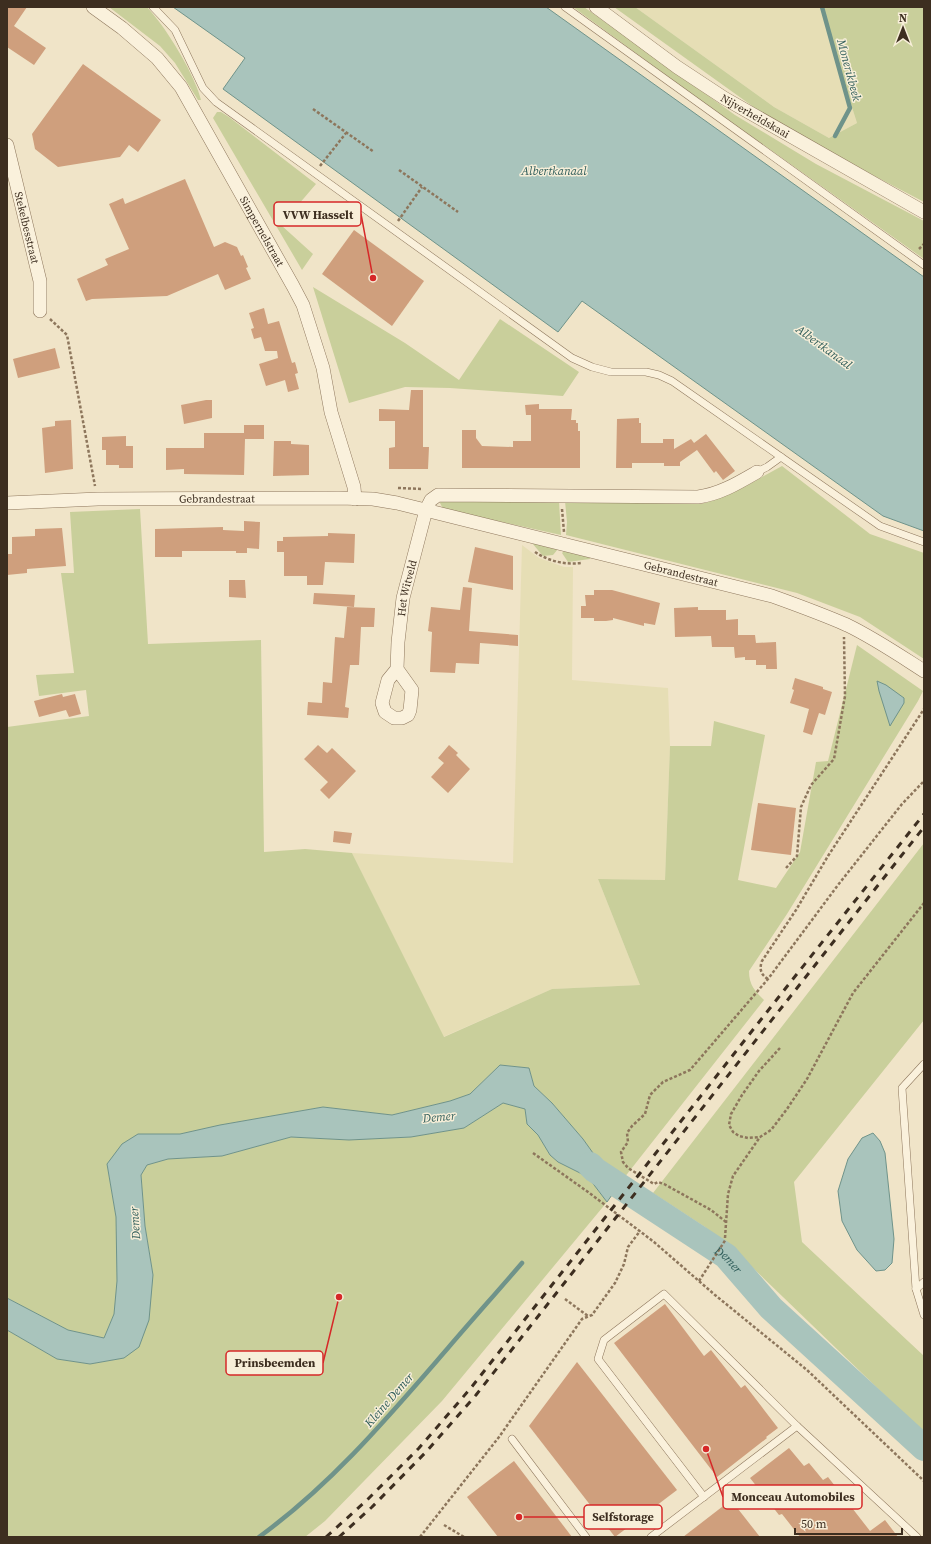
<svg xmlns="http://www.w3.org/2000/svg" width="931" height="1544" font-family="'Source Serif 4',serif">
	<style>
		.farmland { fill: #e6deb5 }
		.green { fill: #c9cf9b }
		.water { fill: #a9c4bc; stroke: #6f938a }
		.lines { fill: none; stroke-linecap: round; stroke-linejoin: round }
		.stream { stroke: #6f938a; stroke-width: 4.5 }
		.river { stroke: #a9c4bc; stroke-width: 26 }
		.building { fill: #cf9f7d }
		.lane-casing { stroke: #8d765c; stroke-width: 8 }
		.street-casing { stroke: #8d765c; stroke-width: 14 }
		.path { stroke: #8d765c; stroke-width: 2.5; stroke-dasharray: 3 2; stroke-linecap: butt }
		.lane { stroke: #faf1dc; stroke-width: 7 }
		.street { stroke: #faf1dc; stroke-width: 13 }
		.rail { stroke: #3d2e20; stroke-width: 3; stroke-dasharray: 7 7; stroke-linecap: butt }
		.labels { text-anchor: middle; stroke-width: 3; stroke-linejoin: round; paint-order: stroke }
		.street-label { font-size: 11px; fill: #3d2e20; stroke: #f7eed8 }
		.water-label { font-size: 12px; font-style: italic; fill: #2f5d5a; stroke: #f7eed8 }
		.leader { fill: none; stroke: #d62828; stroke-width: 1.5 }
		.callout-dot { fill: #d62828; stroke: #f7eed8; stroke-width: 1.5 }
		.callout { fill: #f7eed8; stroke: #d62828; stroke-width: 1.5 }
		.callout-label { font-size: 12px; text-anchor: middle; font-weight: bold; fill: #3d2e20 }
	</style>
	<rect width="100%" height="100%" fill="#f0e4c8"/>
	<g class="farmland">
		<polygon points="635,7 820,7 857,123 829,138 774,107"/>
		<polygon points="522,545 539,558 564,567 573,567 572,680 668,688 670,746 665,880 598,879 640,985 552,989 443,1037 352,853 513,863"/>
	</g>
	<g class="green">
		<path d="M109 7H147C164 26 176 46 188 68 193 79 198 88 201 100H198L175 63 160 46Z"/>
		<polygon points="573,7 584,7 735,115 816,164 924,221 924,259 678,84"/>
		<polygon points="614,7 635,7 774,107 829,138 857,123 820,7 924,7 924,202 808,141 762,113"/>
		<polygon points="217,112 221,112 229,117 316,184 281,225 313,254 302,270 213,118"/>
		<polygon points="313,287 405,343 459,380 500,319 579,372 563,396 450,388 405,387 349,403"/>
		<path d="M782 466 870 534 924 553V659L860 617 797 593 566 535 567 522 565 501 701 504C730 497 756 480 782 466Z"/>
		<polygon points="441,499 559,501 561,535 443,509 440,503"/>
		<path d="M140 509 148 644 261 640 264 852 305 849 352 853 444 1037 552 989 640 985 598 879 665 880 670 746H711L714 721 765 735 738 880 776 888 800 852 816 762 828 761 857 645 923 691 918 701 787 914 749 971C749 985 755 991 764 1000L624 1178 598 1160 583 1139 552 1103 534 1086 529 1068 500 1065 470 1094 450 1101 392 1115 323 1107 222 1125 180 1134H138L107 1164 116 1217 118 1280 114 1314 104 1338 68 1330 7 1298V727L89 716 86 690 39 696 36 675 74 673 61 573H74L70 512Z"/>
		<polygon points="532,543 558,549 553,555 543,556"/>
		<polygon points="565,550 591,556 590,559 568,562 562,553"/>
		<polygon points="924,843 924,1020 794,1182 802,1242 924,1356 924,1433 753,1268 705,1227 653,1193"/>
		<polygon points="503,1103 525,1109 527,1124 538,1135 550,1155 558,1162 588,1177 607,1202 442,1401 325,1521 305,1537 7,1537 7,1330 57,1359 90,1364 124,1358 153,1275 145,1226 141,1175 147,1165 168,1159 222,1156 291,1137 349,1140 411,1137 464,1128"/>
	</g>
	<g class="water">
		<polygon points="173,7 546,7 924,277 924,531 883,516 582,301 558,332 223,89 245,58"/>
		<polygon points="877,681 886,685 904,698 904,703 890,726 879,691"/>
		<polygon points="500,1065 529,1068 534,1086 552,1103 583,1139 598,1160 624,1178 607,1202 588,1177 558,1162 550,1155 538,1135 527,1124 525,1109 503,1103 464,1128 411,1137 349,1140 291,1137 222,1156 168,1159 147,1165 141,1175 145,1226 153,1275 149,1320 139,1347 124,1358 90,1364 57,1359 7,1330 7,1298 68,1330 104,1338 114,1314 117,1281 116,1217 107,1164 122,1144 138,1134 180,1134 220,1125 323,1107 392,1115 450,1101 470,1094"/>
		<polygon points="873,1133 880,1141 885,1153 894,1239 892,1263 885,1270 876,1271 857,1250 842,1221 838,1191 848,1159 862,1138"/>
	</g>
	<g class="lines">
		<g class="stream">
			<polyline points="822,7 850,108 835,136"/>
			<path d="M259 1537C332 1484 389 1416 448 1348 472 1320 497 1292 522 1263"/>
		</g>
		<path class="river" id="s1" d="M590 1165 595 1170 726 1256 771 1308 924 1448"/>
	</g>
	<g class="building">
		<polygon points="7,7 27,7 14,26 46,48 34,65 7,47"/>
		<polygon points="83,64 161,120 138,152 129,145 120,157 58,167 35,149 32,134"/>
		<polygon points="185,179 214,247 225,242 237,247 241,256 243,255 248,267 246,268 251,279 225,290 218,274 167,296 92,299 86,301 77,279 108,265 105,259 129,249 109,204 123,198 125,204"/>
		<polygon points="354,230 424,281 392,326 322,274"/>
		<polygon points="264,308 268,324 279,321 292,363 295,362 298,373 295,374 299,389 288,392 285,380 266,386 259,364 278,358 277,351 265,351 261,337 254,339 251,329 254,328 249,313"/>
		<polygon points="55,348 60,368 18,378 13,359"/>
		<polygon points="411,390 423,390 423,447 429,447 428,469 389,469 389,448 395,447 395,421 379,421 379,409 409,410"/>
		<polygon points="206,400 212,400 212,418 184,424 181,405"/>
		<polygon points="539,404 539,409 572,409 571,420 576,420 576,423 578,423 578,431 580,431 580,468 462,468 462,430 476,430 476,438 482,446 513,447 513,441 531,441 531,415 526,415 525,405"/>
		<polygon points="639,418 639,423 641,423 641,443 663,443 663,439 674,439 674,449 691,439 694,443 706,434 735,471 723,480 716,471 714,473 697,450 680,462 680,466 664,466 664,463 632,463 632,468 616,468 617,419"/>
		<polygon points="71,420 73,469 45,473 42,428 55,426 55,421"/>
		<polygon points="244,425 264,425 264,439 245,439 244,475 184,474 184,469 166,470 166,448 204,448 204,433 244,433"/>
		<polygon points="126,436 126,446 133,446 133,468 119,468 119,465 106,465 106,450 102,450 102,437"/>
		<polygon points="274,441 291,441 291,444 309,445 309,475 273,476"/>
		<polygon points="244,521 260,522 259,549 247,548 247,553 236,553 236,551 182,551 182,557 155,557 155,529 223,527 223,530 244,531"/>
		<polygon points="62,528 66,566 27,569 27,573 7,575 7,554 12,554 12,537 35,536 35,529"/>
		<polygon points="328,533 355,534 354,563 325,562 323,585 307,585 307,576 284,576 284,552 277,552 277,541 283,541 283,537 328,536"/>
		<polygon points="475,547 513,556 513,590 468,582"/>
		<polygon points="229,580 245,580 246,598 229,597"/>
		<polygon points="463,587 472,588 469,631 518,635 518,646 480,643 479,664 456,663 455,673 430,672 432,632 428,631 431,607 460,610"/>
		<polygon points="594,590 612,590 660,603 655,625 644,623 644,626 613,618 613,620 606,621 594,621 594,618 581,618 581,606 586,606 585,595 594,595"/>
		<polygon points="314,593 355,595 354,607 313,604"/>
		<polygon points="347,607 375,608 374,627 361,627 359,665 350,665 345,707 349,708 348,718 307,715 308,702 322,703 323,682 332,683 335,637 344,638"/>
		<polygon points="698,607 698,610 726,610 726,620 738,619 738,635 755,635 756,643 776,642 777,669 766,669 766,665 756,665 756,660 745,660 745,657 735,658 734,647 712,647 711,636 675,637 674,608"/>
		<polygon points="795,678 823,687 823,689 832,692 825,715 819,713 812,735 803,732 809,709 790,703 794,690 792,689"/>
		<polygon points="62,694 63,697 75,694 81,714 69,717 66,710 39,717 34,701"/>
		<polygon points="318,745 327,753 332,748 356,771 329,799 320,790 328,782 304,759"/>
		<polygon points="449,745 458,753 456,755 470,769 448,793 431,777 444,763 438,758"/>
		<polygon points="758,803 796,808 791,855 751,850"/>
		<polygon points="334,831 352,833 350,844 333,842"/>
		<polygon points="665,1304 704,1356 711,1350 741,1388 745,1385 778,1428 766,1437 767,1438 717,1477 614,1343"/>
		<polygon points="577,1362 677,1490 615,1537 529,1426"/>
		<polygon points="789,1448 804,1466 809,1463 823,1480 828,1477 870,1531 885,1520 898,1537 800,1537 782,1514 779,1515 750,1478"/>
		<polygon points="514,1461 572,1537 498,1537 467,1497"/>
		<polygon points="731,1500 760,1537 683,1537"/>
	</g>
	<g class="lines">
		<defs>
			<g id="lane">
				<polyline points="153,7 175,30 203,88 216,102 572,358 592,367 611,372 646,372 659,375 672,381 880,526 924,542"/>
				<polyline points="565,7 924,265"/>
				<polyline points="757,472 767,467 781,457"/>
				<polyline points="924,1064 902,1088 916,1289 924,1315"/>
				<polyline points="916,1289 924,1282"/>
				<polyline points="512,1439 586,1537"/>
				<polyline points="704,1497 598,1359 604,1340 664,1294 797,1426 917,1537"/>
				<polyline points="651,1537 797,1426"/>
			</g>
			<g id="street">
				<path id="s2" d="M93 7 122 28 157 58 181 87 293 286 303 305 323 368 331 412 354 487 355 499"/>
				<path id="s3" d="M596 7 677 67 724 98 924 212"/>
				<path id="s4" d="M7 145 40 281V311"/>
				<path id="s5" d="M7 503 98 499 339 498 373 499 397 503 772 596C797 605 822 614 847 625 874 638 899 655 924 671"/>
				<path id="s6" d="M397 669 388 680 382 703 385 712 394 718H402L408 715 410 710 412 690 397 669 398 642 403 598 426 510 431 500 438 495 698 497C720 494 738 483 757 472"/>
			</g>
		</defs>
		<use href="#lane" class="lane-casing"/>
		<use href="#street" class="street-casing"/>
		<g class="path">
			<polyline points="313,109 374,152"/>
			<polyline points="320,166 346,133"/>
			<polyline points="399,170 458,212"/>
			<polyline points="398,221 422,187"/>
			<polyline points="919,249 924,244"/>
			<polyline points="50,319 67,335 95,486"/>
			<polyline points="398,488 423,489"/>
			<polyline points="562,509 564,532"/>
			<path d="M535 552C548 561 565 565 581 563"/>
			<polyline points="786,868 797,856 801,807 811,785 834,759 845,696 844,637"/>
			<path d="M768 979C761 975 759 969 762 961L796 910 828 856 924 709"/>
			<polyline points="780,1048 759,1071 742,1095 731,1114 729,1125 733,1132 739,1136 748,1138 760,1137 771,1130 787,1109 807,1079 853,993 924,903"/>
			<polyline points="533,1153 588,1192 654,1242 715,1295 807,1370 924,1481"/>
			<polyline points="726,1222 711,1210 664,1184 658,1182 654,1184 628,1168 623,1162 621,1152 628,1142 627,1133 632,1126 645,1114 650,1095 663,1082 690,1070 768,979 838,885 902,804 924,781"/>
			<polyline points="725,1238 728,1194 733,1176 760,1137"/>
			<polyline points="699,1281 726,1239"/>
			<polyline points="565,1299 588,1316"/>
			<polyline points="444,1525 464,1537"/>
			<polyline points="420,1537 499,1437 582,1319 592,1315 615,1283 624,1264 628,1247 640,1231"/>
		</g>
		<use href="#lane" class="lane"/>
		<use href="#street" class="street"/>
		<g class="rail">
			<polyline points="326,1537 366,1501 419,1448 470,1389 789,984 924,814"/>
			<polyline points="339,1537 372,1507 426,1452 476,1395 924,827"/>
		</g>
	</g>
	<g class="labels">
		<g class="street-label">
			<text dy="4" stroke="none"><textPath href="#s3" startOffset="193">Nijverheidskaai</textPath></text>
			<text dy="4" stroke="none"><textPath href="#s4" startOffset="85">Stekelbesstraat</textPath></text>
			<text dy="4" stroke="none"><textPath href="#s2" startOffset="285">Simpernelstraat</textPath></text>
			<text dy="4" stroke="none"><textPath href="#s5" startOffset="210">Gebrandestraat</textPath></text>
			<text dy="4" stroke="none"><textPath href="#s5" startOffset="683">Gebrandestraat</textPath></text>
			<text dy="4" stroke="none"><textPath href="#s6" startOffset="206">Het Witveld</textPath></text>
		</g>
		<g class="water-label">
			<text transform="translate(849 70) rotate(75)" y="4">Monerikbeek</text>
			<text x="554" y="175">Albertkanaal</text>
			<text transform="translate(824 347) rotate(36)" y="4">Albertkanaal</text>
			<text transform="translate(439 1117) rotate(-5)" y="4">Demer</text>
			<text transform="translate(135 1223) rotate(-94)" y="4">Demer</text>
			<text dy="4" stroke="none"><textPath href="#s1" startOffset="168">Demer</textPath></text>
			<text transform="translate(389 1400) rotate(-49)" y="4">Kleine Demer</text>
		</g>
	</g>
	<path class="leader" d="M373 278L361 214M339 1297L323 1363M706 1449L723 1497M519 1517L584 1517"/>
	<g class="callout-dot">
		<circle cx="373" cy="278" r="4"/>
		<circle cx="339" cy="1297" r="4"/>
		<circle cx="706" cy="1449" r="4"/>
		<circle cx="519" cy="1517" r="4"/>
	</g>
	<g class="callout">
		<rect x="274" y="202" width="87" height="24" rx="4"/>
		<rect x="226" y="1351" width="97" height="24" rx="4"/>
		<rect x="723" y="1485" width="139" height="24" rx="4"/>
		<rect x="584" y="1505" width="78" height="24" rx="4"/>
	</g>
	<g class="callout-label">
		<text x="318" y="219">VVW Hasselt</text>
		<text x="275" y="1367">Prinsbeemden</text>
		<text x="793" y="1501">Monceau Automobiles</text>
		<text x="623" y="1521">Selfstorage</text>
	</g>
	<rect width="931" height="1544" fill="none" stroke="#3d2e20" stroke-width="16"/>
	<g transform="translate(903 28)" stroke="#f7eed8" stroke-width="3" paint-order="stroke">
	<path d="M0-3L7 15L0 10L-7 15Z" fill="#3d2e20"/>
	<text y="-6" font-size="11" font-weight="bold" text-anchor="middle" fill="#3d2e20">N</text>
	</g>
	<path d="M795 1528v6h107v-6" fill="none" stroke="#3d2e20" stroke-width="2"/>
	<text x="801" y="1528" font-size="12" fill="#3d2e20" stroke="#f7eed8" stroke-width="3" paint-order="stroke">50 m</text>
</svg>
